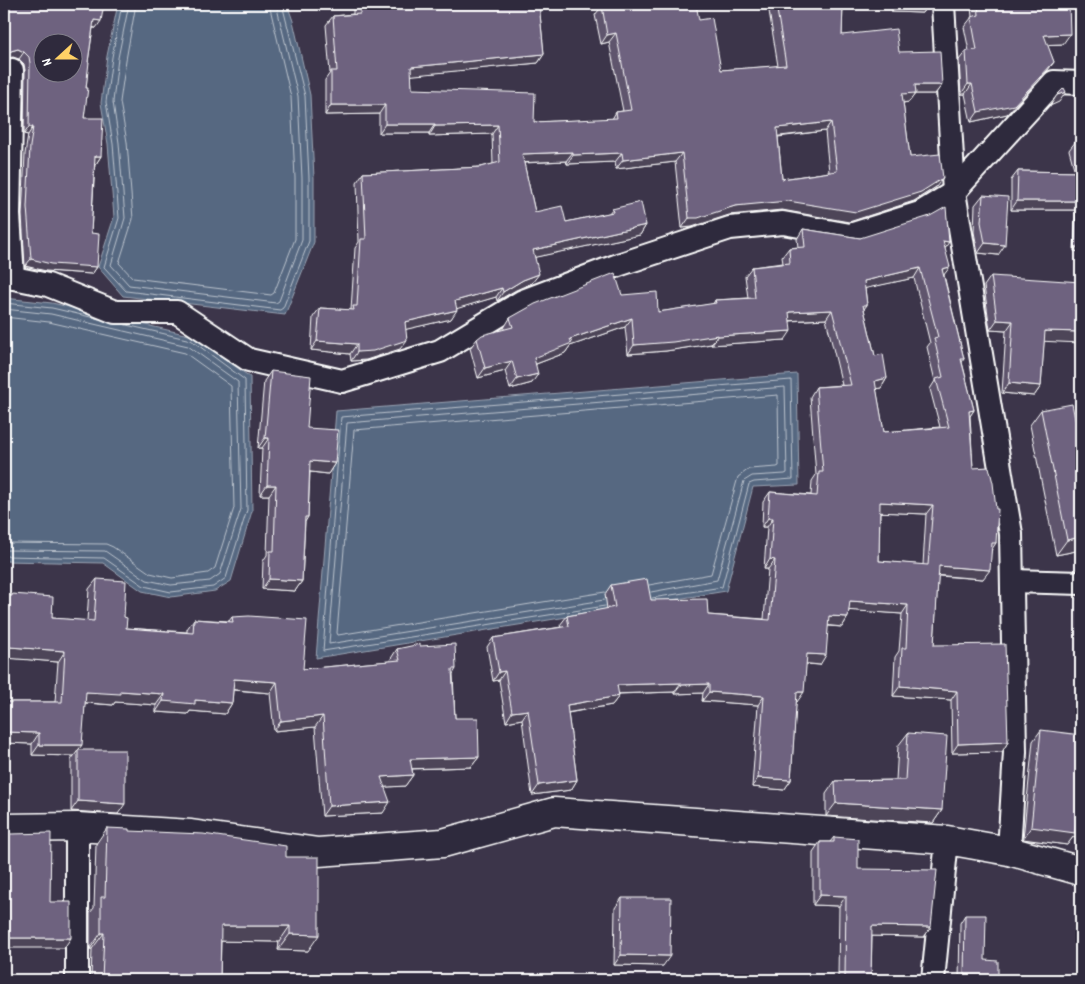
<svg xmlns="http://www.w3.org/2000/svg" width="1085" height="984" font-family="Dekko,sans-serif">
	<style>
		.water { fill: #566881; stroke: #9aa4b3 }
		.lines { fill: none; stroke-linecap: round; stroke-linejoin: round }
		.shore { stroke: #bbc3cd; stroke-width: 1 }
		.street-casing { stroke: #fff; stroke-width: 26 }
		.secondary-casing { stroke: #fff; stroke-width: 31 }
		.street { stroke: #2f2a3d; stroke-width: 22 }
		.secondary { stroke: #2f2a3d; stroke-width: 28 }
		.wall { fill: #5f546d; stroke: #fff; fill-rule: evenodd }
		.shaded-wall { fill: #4d4559; stroke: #fff }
		.building { fill: #6e627f; stroke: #fff; fill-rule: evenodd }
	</style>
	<rect width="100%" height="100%" fill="#3c354a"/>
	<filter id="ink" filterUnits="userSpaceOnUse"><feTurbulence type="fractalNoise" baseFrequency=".02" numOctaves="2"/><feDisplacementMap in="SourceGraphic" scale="10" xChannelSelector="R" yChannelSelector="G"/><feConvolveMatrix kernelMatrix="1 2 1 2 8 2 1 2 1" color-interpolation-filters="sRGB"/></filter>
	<g filter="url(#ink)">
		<g class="water">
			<polygon points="118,4 287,4 293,21 310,95 314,178 314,242 285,315 123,296 98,267 114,217 108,144 101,103 107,56"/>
			<polygon points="4,298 52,303 193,336 250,377 252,511 231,581 215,591 171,597 142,591 103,563 4,561"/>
			<polygon points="797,374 799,485 753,487 726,591 316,658 336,411"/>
		</g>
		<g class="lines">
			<g class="shore">
				<polyline points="122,4 112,57 106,102 113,144 119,218 104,267 126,291 280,310 283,308 309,241 309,178 305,96 282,4"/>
				<polyline points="129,4 118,58 113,102 119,143 125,218 111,265 129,285 276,303 279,301 302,240 302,178 298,96 276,4"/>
				<polyline points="136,4 126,60 120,102 127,142 133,219 119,263 133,278 271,295 274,293 295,239 295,178 291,97 269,4"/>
				<polyline points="4,303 52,308 99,319"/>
				<polyline points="4,309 51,314 188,346 238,382 241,509 220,574 210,581 171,585 147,580 105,551 4,550"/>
				<polyline points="4,317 49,322 185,353 231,386 234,508 215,568 208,573 172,578 150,573 113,547 106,544 4,543"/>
				<polyline points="4,556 104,558 144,586 171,592 213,587 226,578 247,510 245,380 191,340 122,324"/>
				<polyline points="605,592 338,635 337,633 354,430 778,395 779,466 777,467 749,469 738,477 711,574 649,585"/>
				<polyline points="604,600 329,644 347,423 785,387 787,473 785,474 752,476 744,481 717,580 651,592"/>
				<polyline points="605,606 323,651 341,417 791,380 793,479 754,482 749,484 722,587 652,598"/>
			</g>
			<defs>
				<g id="street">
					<polyline points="943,4 954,192 1011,534 1015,752 1009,851"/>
					<polyline points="12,70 9,215 13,278"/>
					<polyline points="4,276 48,285 115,312 177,312 249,360 342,381 440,351 523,301 621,264 730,228 783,223 850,235 920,213 954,192 1054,82 1081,83"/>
					<polyline points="1012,581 1081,583"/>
					<polyline points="77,980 77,827"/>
					<polyline points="933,980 947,840"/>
				</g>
				<polyline id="secondary" points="4,828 77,827 191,834 318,852 443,843 554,812 947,840 1009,851 1081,871"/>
			</defs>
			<use href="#street" class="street-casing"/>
			<use href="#secondary" class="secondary-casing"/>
			<use href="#street" class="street"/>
			<use href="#secondary" class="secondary"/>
		</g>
		<g class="wall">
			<polygon points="4,4 96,28 93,28 88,62 84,118 101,156 96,164 95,164 91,233 97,267 92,274 46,271 25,266 22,215 25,154 28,135 24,134 25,70 24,64 19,59 13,57 6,58 4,62"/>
			<path d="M353 4H539L544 54 538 63 411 75 412 89 534 122 612 119 616 112 623 111 609 42 601 44 595 15 602 6 699 20 721 70 778 66 769 11 774 4H843L842 35 899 52 942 85 935 94H915L909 102 903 103 910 157 936 187 914 201 849 222 782 210 729 215 692 227 682 228 675 162 616 169 615 162 567 164 566 161 524 163 535 212 566 222 609 213 612 209 646 225 640 235 535 257 532 283 516 290 497 301 496 297 457 308 451 319 406 329 400 349 366 360 351 361 350 354 311 350 313 317 320 308 351 310 355 248 359 242 357 182 363 173 481 167 493 164 492 134 429 136V133H379V114L325 115V80L330 73 326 25 333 16 353 14ZM825 131 829 172 782 179 778 137Z"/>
			<polygon points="891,4 928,4 922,13 892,12"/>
			<polygon points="973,4 1069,4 1063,44 1047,45 1054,62 1047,71 1007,114 971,122 965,94 961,94 959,60 966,51 969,51 964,27 972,17 971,7"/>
			<polygon points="1081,140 1081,252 1074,251 1076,210 1011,210 1011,180 1018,171 1075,172 1069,150 1076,141"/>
			<polygon points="983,195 998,255 978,253 974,232 975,205"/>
			<path d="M803 229 860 238 945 248 944 275 964 359 962 362 974 410 970 416 973 468 996 543 992 549 983 579 938 576 934 645 1008 742 1002 752 952 753 951 700 893 696 895 657 899 651 902 614 849 610 848 617 842 627 828 626 820 665 806 664 797 702 796 701 791 780 784 790 752 787 758 705 702 701 703 693 674 694V692L619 694V696L612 705 568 713 577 780 571 790 532 795 522 719 506 722 499 680 493 681 487 647 493 638 561 627 560 625 567 616 607 609 605 594 611 585 651 600 708 615 764 619 768 569H764L767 527H762L763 502 770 492 811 495 812 481 816 475 810 397 816 387 842 385 826 319 790 321 785 340 711 345V344L666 351 628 354 625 327 570 346 565 353 536 364 532 383 510 389 505 371 478 378 470 348 477 339 504 330V328L510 318 622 295 658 312 713 304 715 300 748 298 745 276 752 267 783 263 782 257 789 248 798 247 797 239ZM914 278 930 343 927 347 935 381 930 389 940 427 884 432 876 388H881L887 378 875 356 864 309 867 305 865 288ZM880 512 926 514 923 565 879 561Z"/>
			<polygon points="991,276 1044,341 1041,386 1034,396 1002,393 1006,331 990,330 984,286"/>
			<polygon points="271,371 307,428 335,463 328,474 310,472 308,517 305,522 302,581 295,591 262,589 263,561 267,555 269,495 260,495 262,448 258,448 264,381"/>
			<polygon points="1041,410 1081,448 1081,550 1056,555 1030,425"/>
			<path d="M97 579 124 617 126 628 187 632V629L194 619 229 621 232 617 303 669 390 661V660L397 649 420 646 456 669 453 674 455 718 479 757 471 767 412 769 413 775 405 786 384 787 383 813 322 816 315 727 274 731 270 693 233 690 232 703 225 714 190 711 188 714 156 712V705L115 702 113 705 85 703 78 750 118 814 71 811V760L74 756 32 755V744L4 743 10 596 12 594 52 618 87 621 89 589ZM9 658 58 662 55 702H7Z"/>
			<polygon points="1081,595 1081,612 1078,599"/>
			<polygon points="1041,730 1073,837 1067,845 1023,839 1033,741"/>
			<polygon points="908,733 942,810 933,823 826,816 826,794 835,781 896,780 898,746"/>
			<polygon points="107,828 286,857 308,951 278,950 279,942 221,941 220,980 91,980 92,949 90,949 90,913 94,908 96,844"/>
			<polygon points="834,837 858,869 931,927 924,937 872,936 871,978 877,980 827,980 828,978 838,978 839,906 813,905 813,852 820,842 830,842"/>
			<polygon points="622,898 663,966 614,965 615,908"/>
			<polygon points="965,915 985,960 998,980 959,980 960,923"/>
		</g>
		<g class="shaded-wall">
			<polygon points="898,4 928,4 922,13 892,12"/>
			<polygon points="94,20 101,21 96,28 89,27"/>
			<polygon points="616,33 609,42 601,44 607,35"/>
			<polygon points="1070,34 1063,44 1037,45 1044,35"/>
			<polygon points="18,49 24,52 19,59 13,57 6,58 4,61 6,56 11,51"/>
			<polygon points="544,54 538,63 405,76 411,67"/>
			<polygon points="1054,62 1047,71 1007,114 971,122 978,112"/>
			<polygon points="968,84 972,84 965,94 961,94"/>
			<polygon points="915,85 942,85 935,94 915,94 909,102 895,104 902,94"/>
			<polygon points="1066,92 1059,102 1050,106 1057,95"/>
			<polygon points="331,105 385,105 379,114 325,115"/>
			<polygon points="831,122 825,131 771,137 777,128"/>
			<polygon points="385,124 435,124 429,133 379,133"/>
			<polygon points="498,125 492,134 429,136 435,126"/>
			<polygon points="29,127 33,127 28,135 24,134"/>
			<polygon points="573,152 566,161 515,163 522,154"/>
			<polygon points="622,153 615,162 567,164 573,155"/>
			<polygon points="682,153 675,162 616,169 623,160"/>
			<polygon points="95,156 101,156 96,164 90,163"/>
			<polygon points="943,178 936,187 914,201 849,222 782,210 729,215 692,227 682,228 689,218 735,206"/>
			<polygon points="1017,201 1081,201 1081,202 1076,210 1011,210"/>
			<polygon points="646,225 640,235 527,259 533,250"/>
			<polygon points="943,241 949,242 943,251"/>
			<polygon points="1080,242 1081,242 1081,252 1074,251"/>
			<polygon points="985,243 1005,245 998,255 978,253"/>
			<polygon points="31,259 97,267 92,274 46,271 25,266"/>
			<polygon points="950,267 943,276 942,269"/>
			<polygon points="920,268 914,278 858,290 864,281"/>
			<polygon points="539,274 532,283 516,290 497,301 503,292 523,280"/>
			<polygon points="502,288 496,297 449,311 455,301"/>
			<polygon points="457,310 451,319 399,331 405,322"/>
			<polygon points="832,310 826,319 783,321 789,312"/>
			<polygon points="632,318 625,327 570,346 565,353 528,367 534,358 570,339"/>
			<polygon points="997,320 1013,321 1006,331 990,330"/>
			<polygon points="791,331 785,340 711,345 718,336"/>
			<polygon points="1045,331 1081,332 1081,343 1038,341"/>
			<polygon points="718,335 711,344 666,351 628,354 634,345"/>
			<polygon points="407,340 400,349 366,360 351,361 357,352"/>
			<polygon points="317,341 357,344 350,354 311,350"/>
			<polygon points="512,361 505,371 478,378 485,368"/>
			<polygon points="538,374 532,383 510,389 517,379"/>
			<polygon points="887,378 881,388 868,390 875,381"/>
			<polygon points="1009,383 1041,386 1034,396 1002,393"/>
			<polygon points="974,410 968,419 969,411"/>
			<polygon points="265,438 269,438 262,448 258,448"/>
			<polygon points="310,461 335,463 328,474 303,471"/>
			<polygon points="267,485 276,485 269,495 260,495"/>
			<polygon points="880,502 933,505 926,514 874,512"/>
			<polygon points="768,518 773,518 767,527 762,527"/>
			<polygon points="1081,537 1081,550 1056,555 1067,540"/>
			<polygon points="770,559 775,560 768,569 764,569"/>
			<polygon points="939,566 990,570 983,579 933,575"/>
			<polygon points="269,579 302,581 295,591 262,589"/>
			<polygon points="850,601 908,605 902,614 843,610"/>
			<polygon points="829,616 848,617 842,627 823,625"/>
			<polygon points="9,647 65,651 58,662 4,658"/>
			<polygon points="807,654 826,655 820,665 800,663"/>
			<polygon points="505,671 499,680 493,681 499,672"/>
			<polygon points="234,679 277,682 270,693 227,689"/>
			<polygon points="681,683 674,692 611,694 617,685"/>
			<polygon points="709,684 703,693 674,694 681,685"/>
			<polygon points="900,686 957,691 951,700 893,696"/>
			<polygon points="120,691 164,694 156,705 115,702 113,705 78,702 86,692"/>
			<polygon points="709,692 764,696 758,705 702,701"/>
			<polygon points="797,692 804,692 797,702 790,701"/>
			<polygon points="619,696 612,705 560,714 567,705"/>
			<polygon points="195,700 232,703 225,714 190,711 188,714 156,712 163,701"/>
			<polygon points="528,710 522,719 506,722 512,712"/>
			<polygon points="323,716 315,727 274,731 281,721"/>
			<polygon points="4,732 39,733 32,744 4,743"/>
			<polygon points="1008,742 1002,752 952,753 958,744"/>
			<polygon points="39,745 82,745 74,756 32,755"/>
			<polygon points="479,757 471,767 403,769 410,759"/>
			<polygon points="413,775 405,786 373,788 381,777"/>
			<polygon points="758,778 791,780 784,790 752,787"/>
			<polygon points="577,780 571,790 532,795 539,785"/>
			<polygon points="78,801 125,804 118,814 71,811"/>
			<polygon points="390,802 383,813 322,816 329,806"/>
			<polygon points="836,803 942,810 933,823 826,816"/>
			<polygon points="1076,824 1081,826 1081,840 1073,837 1067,845 1023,839 1031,827"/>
			<polygon points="820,895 846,896 839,906 813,905"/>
			<polygon points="221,926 290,926 279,942 210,941"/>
			<polygon points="872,926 931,927 924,937 865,936"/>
			<polygon points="101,933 104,933 92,949 90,949"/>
			<polygon points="290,934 319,935 308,951 278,950"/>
			<polygon points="4,938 71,938 64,948 4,948"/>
			<polygon points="621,955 670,956 663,966 614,965"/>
		</g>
		<g class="building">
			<path d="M4 4H104L101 21 94 20 88 62H89L86 88H88L84 118H103L101 156H95L91 233 99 234 97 267 51 264 31 259 27 207 30 146 33 127H29L30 63 29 57 24 52 18 49 11 51 6 56 4 62V83ZM42 42H72V72H42Z"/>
			<path d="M360 4H539L544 54 411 67 412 89 535 93 534 122 617 118 616 112 631 110 616 33 607 35 602 6 612 4H696L699 20 712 18 721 70 786 65 776 4H843L842 35 896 29 899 52 940 51 942 85H915L916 93 902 94 910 157 940 154 943 178 921 192 856 212 788 201 735 206 698 218H689L682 153 623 160 622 153 573 155V152L522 154 535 212 562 206 566 222 613 212 612 209 641 202 646 225 533 250 539 274 523 280 503 292 502 288 455 301 457 310 405 322 407 340 373 351 357 352V344L317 341 320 308 354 310 353 306H357L361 239H366L363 173 481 167 500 162 498 125 435 126V124H385V105H331V71H337L333 16 360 14ZM831 122 837 171 782 179 777 128Z"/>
			<polygon points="978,4 1069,4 1070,34 1044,35 1054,62 1014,105 978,112 972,84 968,84 966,51 977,50 971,17 979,15"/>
			<polygon points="1064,88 1066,92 1057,95"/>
			<polygon points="1081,140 1081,162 1076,141"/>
			<polygon points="1018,171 1081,172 1081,201 1017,201"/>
			<polygon points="983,195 1008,197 1005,245 985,243 981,222"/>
			<path d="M946 207 949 242 943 241 950 267 942 269 964 359H961L974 410 969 411 973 468 989 467 993 483 996 509H998L996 543H992L990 570 939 566 934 645 1005 644 1008 742 958 744 957 691 900 686 902 648H906L908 605 850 601 848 617 829 616 826 655 807 654 804 692H797L791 780 758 778 764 696 709 692V684L681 685V683L617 685 619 696 567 705 577 780 539 785 528 710 512 712 505 671 499 672 493 638 569 626 567 616 615 607 611 585 647 579 651 600 707 599 708 615 770 620 775 560 770 559 773 518H768L770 492 817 496 819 472H823L816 387 851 385 832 310 789 312 791 331 718 336V335L673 342 634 345 632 318 570 339 572 343 534 358 538 374 517 379 512 361 485 368 477 339 482 335 513 327 510 318 535 304 615 273 622 295 657 292 658 312 716 303 715 300 755 298 752 267 790 263 789 248 805 247 803 229 860 238 930 216ZM920 268 938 337 934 338 943 377 936 379 949 427 884 432 875 381 887 378 883 354 875 356 863 305H867L864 281ZM880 502 933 505 928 565 879 561Z"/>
			<polygon points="1081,213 1081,242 1080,242"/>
			<polygon points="991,276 1081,282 1080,300 1081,300 1081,332 1045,331 1041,386 1009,383 1013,321 997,320"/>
			<polygon points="271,371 311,376 307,428 338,430 335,463 310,461 308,517 305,517 302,581 269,579 270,551 274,551 276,485 267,485 269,438 265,438"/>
			<polygon points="1072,404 1081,448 1081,537 1067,540 1041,410"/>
			<path d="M97 579 126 581 124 617 127 618 126 628 193 633 194 619 233 622 232 617 249 616 307 620 303 669 400 660 397 649 420 644V646L455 644 456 669H452L455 718H478L479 757 410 759 413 775 381 777 390 802 329 806 323 716 281 721 277 682 234 679 232 703 195 700V704L163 701 164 694 120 691V694L86 692 82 745H39V733L4 732V596H12V594L53 597 52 618 94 621ZM9 647 65 651 62 702H7Z"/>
			<polygon points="1041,730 1081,735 1081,826 1076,824 1075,833 1031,827"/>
			<polygon points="908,733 947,736 942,810 836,803 835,781 905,780"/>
			<polygon points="78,750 125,750 125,804 78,801"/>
			<polygon points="107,828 129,829 129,831 203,834 286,846 286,857 319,857 319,935 290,934 290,926 221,926 220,980 102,980 104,933 101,933 101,897 105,897"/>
			<polygon points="4,832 11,834 51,833 50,902 71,902 71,938 4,938"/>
			<polygon points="834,837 858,839 858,869 937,870 931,927 872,926 871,978 877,978 877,980 828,980 828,978 845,978 846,896 820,895 820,842 834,842"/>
			<polygon points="622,898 671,898 670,956 621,955"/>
			<polygon points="965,915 986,915 985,960 998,961 998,980 964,980"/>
		</g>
	</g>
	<rect width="1085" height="984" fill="none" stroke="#2f2a3d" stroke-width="20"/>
	<rect x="10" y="10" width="1065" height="964" fill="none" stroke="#fff" stroke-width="2" filter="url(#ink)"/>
	<g transform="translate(58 58) rotate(249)"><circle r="24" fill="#2f2a3d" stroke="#827f8b"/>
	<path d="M0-4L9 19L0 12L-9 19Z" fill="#ffd166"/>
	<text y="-8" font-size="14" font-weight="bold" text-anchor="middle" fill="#ffffff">N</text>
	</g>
</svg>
